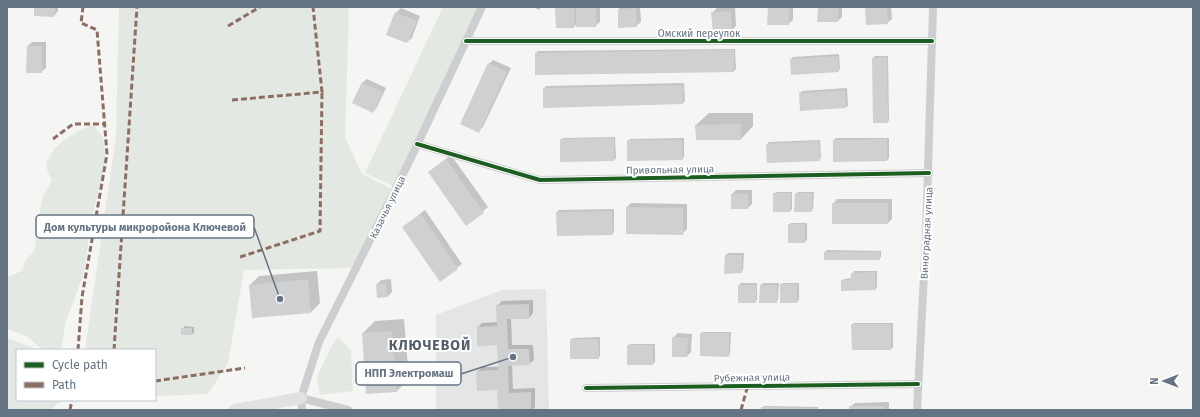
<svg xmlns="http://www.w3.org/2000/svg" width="1200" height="417" font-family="'Fira Sans',sans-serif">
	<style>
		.built { fill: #e4e5e5 }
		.green { fill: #e4e8e2 }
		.shadow { fill: #0003 }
		.building { fill: #ced0d1 }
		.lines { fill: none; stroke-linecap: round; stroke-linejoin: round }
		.street { stroke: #cdcecf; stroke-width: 8 }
		.secondary { stroke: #e1e1e2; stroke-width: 12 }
		.quiet { stroke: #8d6e63; stroke-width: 3; stroke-dasharray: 6 3; stroke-linecap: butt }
		.cycleway-casing { stroke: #fff; stroke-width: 6 }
		.cycleway { stroke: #1b5e20; stroke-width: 4 }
		.labels { text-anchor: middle; stroke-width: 4; stroke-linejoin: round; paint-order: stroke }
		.street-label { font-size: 10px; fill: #657484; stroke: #fff }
		.district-label { font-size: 14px; font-weight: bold; letter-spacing: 1px; fill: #535e69; stroke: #fff }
		.leader { fill: none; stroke: #657484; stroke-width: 1.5 }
		.callout-dot { fill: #657484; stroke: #fff; stroke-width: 1.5 }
		.callout { fill: #fff; stroke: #657484; stroke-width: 1.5 }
		.callout-label { font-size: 11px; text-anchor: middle; font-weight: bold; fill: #657484 }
	</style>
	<rect width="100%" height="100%" fill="#f5f5f4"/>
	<polygon class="built" points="546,289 549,410 436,410 436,315 502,290"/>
	<g class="green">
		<polygon points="119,7 349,7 345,137 362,174 390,188 382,218 353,268 244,270 228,363 208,394 155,396 155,350 85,350 116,136"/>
		<polygon points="443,7 482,7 397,188 365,173"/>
		<path d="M93 125 103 137 106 161 92 218 83 276 66 321 61 350H43L28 337 7 329V277L22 271 26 259 34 252 42 198 52 181C50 177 48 173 47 169 44 149 77 130 93 125Z"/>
		<polygon points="338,337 351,350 353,391 320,395 317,377 331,347"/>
		<polygon points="7,338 31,347 32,350 17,350 17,400 63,400 50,410 7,410"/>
	</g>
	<g class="shadow">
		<polygon points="35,7 58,7 58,11 54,16"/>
		<polygon points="533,7 541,7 539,10"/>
		<polygon points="558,7 600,7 600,22 595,26 577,23 574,27 556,8"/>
		<polygon points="621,7 640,7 641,22 636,26 619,9"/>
		<polygon points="735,7 736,26 732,30 712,13 717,8"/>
		<polygon points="769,7 793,7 793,20 788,24"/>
		<polygon points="819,7 842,7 842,17 838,21"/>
		<polygon points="866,7 891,7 892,19 887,23"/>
		<polygon points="401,8 420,16 412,38 407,42 396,13"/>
		<polygon points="32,42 46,42 46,68 41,72 28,46"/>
		<polygon points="735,49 736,69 734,71 536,53 538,51"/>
		<polygon points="839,54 840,69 838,71 792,74 791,59 793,57"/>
		<polygon points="875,56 888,56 889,120 888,122 873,58"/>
		<polygon points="493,60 511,68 483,127 478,131 489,64"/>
		<polygon points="367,79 386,88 377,107 373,112 362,83"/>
		<polygon points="684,83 685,101 683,103 544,88 546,86"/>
		<polygon points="847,88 848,106 846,107 800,93 802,91"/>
		<polygon points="709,113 753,113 753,126 741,139 696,125"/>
		<polygon points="615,137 616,158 614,160 561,161 561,140 563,138"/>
		<polygon points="684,138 684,157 682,159 628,141 630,139"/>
		<polygon points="836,138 889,138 889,158 887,160 834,161 834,140"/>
		<polygon points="820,140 821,158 819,160 767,144 769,142"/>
		<polygon points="451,155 488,207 467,224 429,172"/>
		<polygon points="736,190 752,190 752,204 748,208 732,208 732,194"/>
		<polygon points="776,192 792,192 792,209 790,211 774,194"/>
		<polygon points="798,192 814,192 813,209 811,211 796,194"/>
		<polygon points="837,199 892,199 892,219 888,223 833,204"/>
		<polygon points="631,203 687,204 687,229 682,234 627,207"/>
		<polygon points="614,209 614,232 612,234 557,212 559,210"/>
		<polygon points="425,210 462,264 440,280 403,227"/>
		<polygon points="791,223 807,223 807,240 805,242 789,225"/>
		<polygon points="827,250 881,251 881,257 879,259 825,252"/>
		<polygon points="728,253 744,253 743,270 741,272 726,255"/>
		<polygon points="317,271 320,303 311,312 250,285 259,276"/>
		<polygon points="854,271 877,271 877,287 875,289 842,281 844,279 852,278"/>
		<polygon points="391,279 392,292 388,296 377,284 381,280"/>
		<polygon points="741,283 757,283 757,300 755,302 739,285"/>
		<polygon points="763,283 779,283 778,300 776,302 761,285"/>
		<polygon points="783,283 799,283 799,300 797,302 781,285"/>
		<polygon points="533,300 533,313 529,318 511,318 512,345 533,345 534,360 529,364 512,365 513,389 535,388 535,407 532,410 499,410 498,389 477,372 482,367 499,367 498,344 478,327 482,323 498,322 498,305 502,301"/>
		<polygon points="404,319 409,379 397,391 363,333 375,321"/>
		<polygon points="854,323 893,323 893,347 891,349 852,325"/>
		<polygon points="184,326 194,327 194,333 192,334 182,334"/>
		<polygon points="703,332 731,332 730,354 728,356 701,333"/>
		<polygon points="678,333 692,334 691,352 687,356 673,338"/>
		<polygon points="600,337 600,356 598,358 571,340 573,338"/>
		<polygon points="630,344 655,344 655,362 653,364 628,346"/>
		<polygon points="889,402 889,410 850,410 850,407 855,403"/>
		<polygon points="764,406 818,407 818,410 762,410"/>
	</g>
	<g class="building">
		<polygon points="34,7 55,7 54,17 34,16"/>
		<rect x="576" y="7" width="20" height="20"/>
		<polygon points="768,7 789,7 789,25 767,25"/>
		<polygon points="818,7 838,7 838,22 817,22"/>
		<polygon points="865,7 887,7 888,24 866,25"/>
		<polygon points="555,8 574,8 574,28 556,28"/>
		<polygon points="636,8 637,27 618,28 618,9"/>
		<polygon points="731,11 732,31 713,33 711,12"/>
		<polygon points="395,12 417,21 407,43 386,35"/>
		<polygon points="27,46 42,46 42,73 26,73"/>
		<polygon points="734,50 734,72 535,75 535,53"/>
		<polygon points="838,56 839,72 791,75 790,59"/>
		<polygon points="887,57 888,123 873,123 872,58"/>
		<polygon points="488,63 507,72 479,133 460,124"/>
		<polygon points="362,82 383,92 373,113 352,103"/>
		<polygon points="683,85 683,104 543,108 543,88"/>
		<polygon points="845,90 846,108 800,111 799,93"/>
		<polygon points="741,124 741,140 696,140 695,125"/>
		<polygon points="614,138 614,161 560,162 560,139"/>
		<polygon points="887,139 887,161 833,162 833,140"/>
		<polygon points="627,140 682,140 683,160 627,161"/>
		<polygon points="819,141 820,161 767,163 766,144"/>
		<polygon points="446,159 484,213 466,226 428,172"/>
		<polygon points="773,193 791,193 790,212 773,212"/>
		<polygon points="795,193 812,193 812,212 794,212"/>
		<rect x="731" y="194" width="17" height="15"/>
		<rect x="832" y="203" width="56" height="21"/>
		<polygon points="626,207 683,208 683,235 626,234"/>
		<polygon points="612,211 613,235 557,236 556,212"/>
		<polygon points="421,214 458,269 440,282 402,227"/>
		<rect x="788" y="224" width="17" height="19"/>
		<rect x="824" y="252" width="56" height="8"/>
		<polygon points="725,255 742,255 742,273 724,274"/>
		<polygon points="875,272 876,290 841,291 841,280 851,280 851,273"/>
		<polygon points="308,279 311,313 252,318 249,285"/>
		<polygon points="386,283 388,297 377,298 376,284"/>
		<rect x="780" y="284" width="17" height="19"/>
		<rect x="738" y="285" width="18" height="18"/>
		<polygon points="760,285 777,285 777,303 759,303"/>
		<polygon points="529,304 529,319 507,319 508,349 529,349 530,365 508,366 509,393 531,392 531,410 498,410 497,390 477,391 476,371 498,370 497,345 477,346 477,327 497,326 496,305"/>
		<polygon points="851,324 891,324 891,350 852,350"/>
		<rect x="181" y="328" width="11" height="7"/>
		<polygon points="392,331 397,392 366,394 362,333"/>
		<polygon points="700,333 729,333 729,357 700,356"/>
		<polygon points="672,337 688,338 687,357 672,357"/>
		<polygon points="570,339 598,339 599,359 570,359"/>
		<rect x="627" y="345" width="26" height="20"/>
		<rect x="849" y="406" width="36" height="4"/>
		<polygon points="761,407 817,408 817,410 761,410"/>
	</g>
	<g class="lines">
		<g class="street">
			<polyline points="466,41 932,41"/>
			<polyline points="417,144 540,180 929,173"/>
			<polyline points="586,388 918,384"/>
			<polyline points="301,398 348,410"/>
			<polyline points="302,410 301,398 319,342 410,160 482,7"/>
			<polyline points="917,410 926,236 933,7"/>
		</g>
		<polyline class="secondary" points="235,410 301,398"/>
		<g class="quiet">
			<polyline points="228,26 260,7"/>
			<polyline points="232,100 322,92 313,7"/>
			<polyline points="53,139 73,124 104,124"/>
			<polyline points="240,257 320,231 322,92"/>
			<polyline points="78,350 82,297 107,154 97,30 81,23 83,7"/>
			<polyline points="114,350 137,7"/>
			<polyline points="155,381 245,368"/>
			<polyline points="70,410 72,400"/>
			<polyline points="741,410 748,385"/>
		</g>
		<defs>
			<g id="cycleway">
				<polyline points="466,41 932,41"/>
				<polyline points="417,144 540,180 929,173"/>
				<polyline points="586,388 918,384"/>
			</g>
		</defs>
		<use href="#cycleway" class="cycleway-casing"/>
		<use href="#cycleway" class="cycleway"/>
	</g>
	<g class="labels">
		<g class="street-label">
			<text x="699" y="37">Омский переулок</text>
			<text transform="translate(670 169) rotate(-1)" y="4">Привольная улица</text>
			<text transform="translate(387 207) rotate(-64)" y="4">Казачья улица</text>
			<text transform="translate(926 233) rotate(-87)" y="4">Виноградная улица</text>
			<text transform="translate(752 377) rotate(-1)" y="4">Рубежная улица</text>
		</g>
		<g class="district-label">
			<text x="430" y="350">КЛЮЧЕВОЙ</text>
		</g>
	</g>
	<path class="leader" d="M280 299L254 227M513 357L461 374"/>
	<g class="callout-dot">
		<circle cx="280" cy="299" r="4"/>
		<circle cx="513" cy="357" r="4"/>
	</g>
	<g class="callout">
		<rect x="36" y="215" width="218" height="23" rx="4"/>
		<rect x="356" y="362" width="105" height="23" rx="4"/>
	</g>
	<g class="callout-label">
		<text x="145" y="231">Дом культуры микроройона Ключевой</text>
		<text x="409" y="377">НПП Электромаш</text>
	</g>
	<rect width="1200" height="417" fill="none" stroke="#657484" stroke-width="16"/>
	<rect x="16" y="349" width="140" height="52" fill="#ffffff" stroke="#c1c7ce"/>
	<rect x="24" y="362" width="20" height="6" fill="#1b5e20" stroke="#c1c7ce"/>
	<text x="52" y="369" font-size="12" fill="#657484">Cycle path</text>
	<rect x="24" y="382" width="20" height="6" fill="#8d6e63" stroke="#c1c7ce"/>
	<text x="52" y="389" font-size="12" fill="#657484">Path</text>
	<g transform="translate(1164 381) rotate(270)" stroke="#ffffff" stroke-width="3" paint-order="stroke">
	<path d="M0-3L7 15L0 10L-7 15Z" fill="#657484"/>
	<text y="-6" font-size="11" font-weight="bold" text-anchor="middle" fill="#657484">N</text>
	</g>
</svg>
